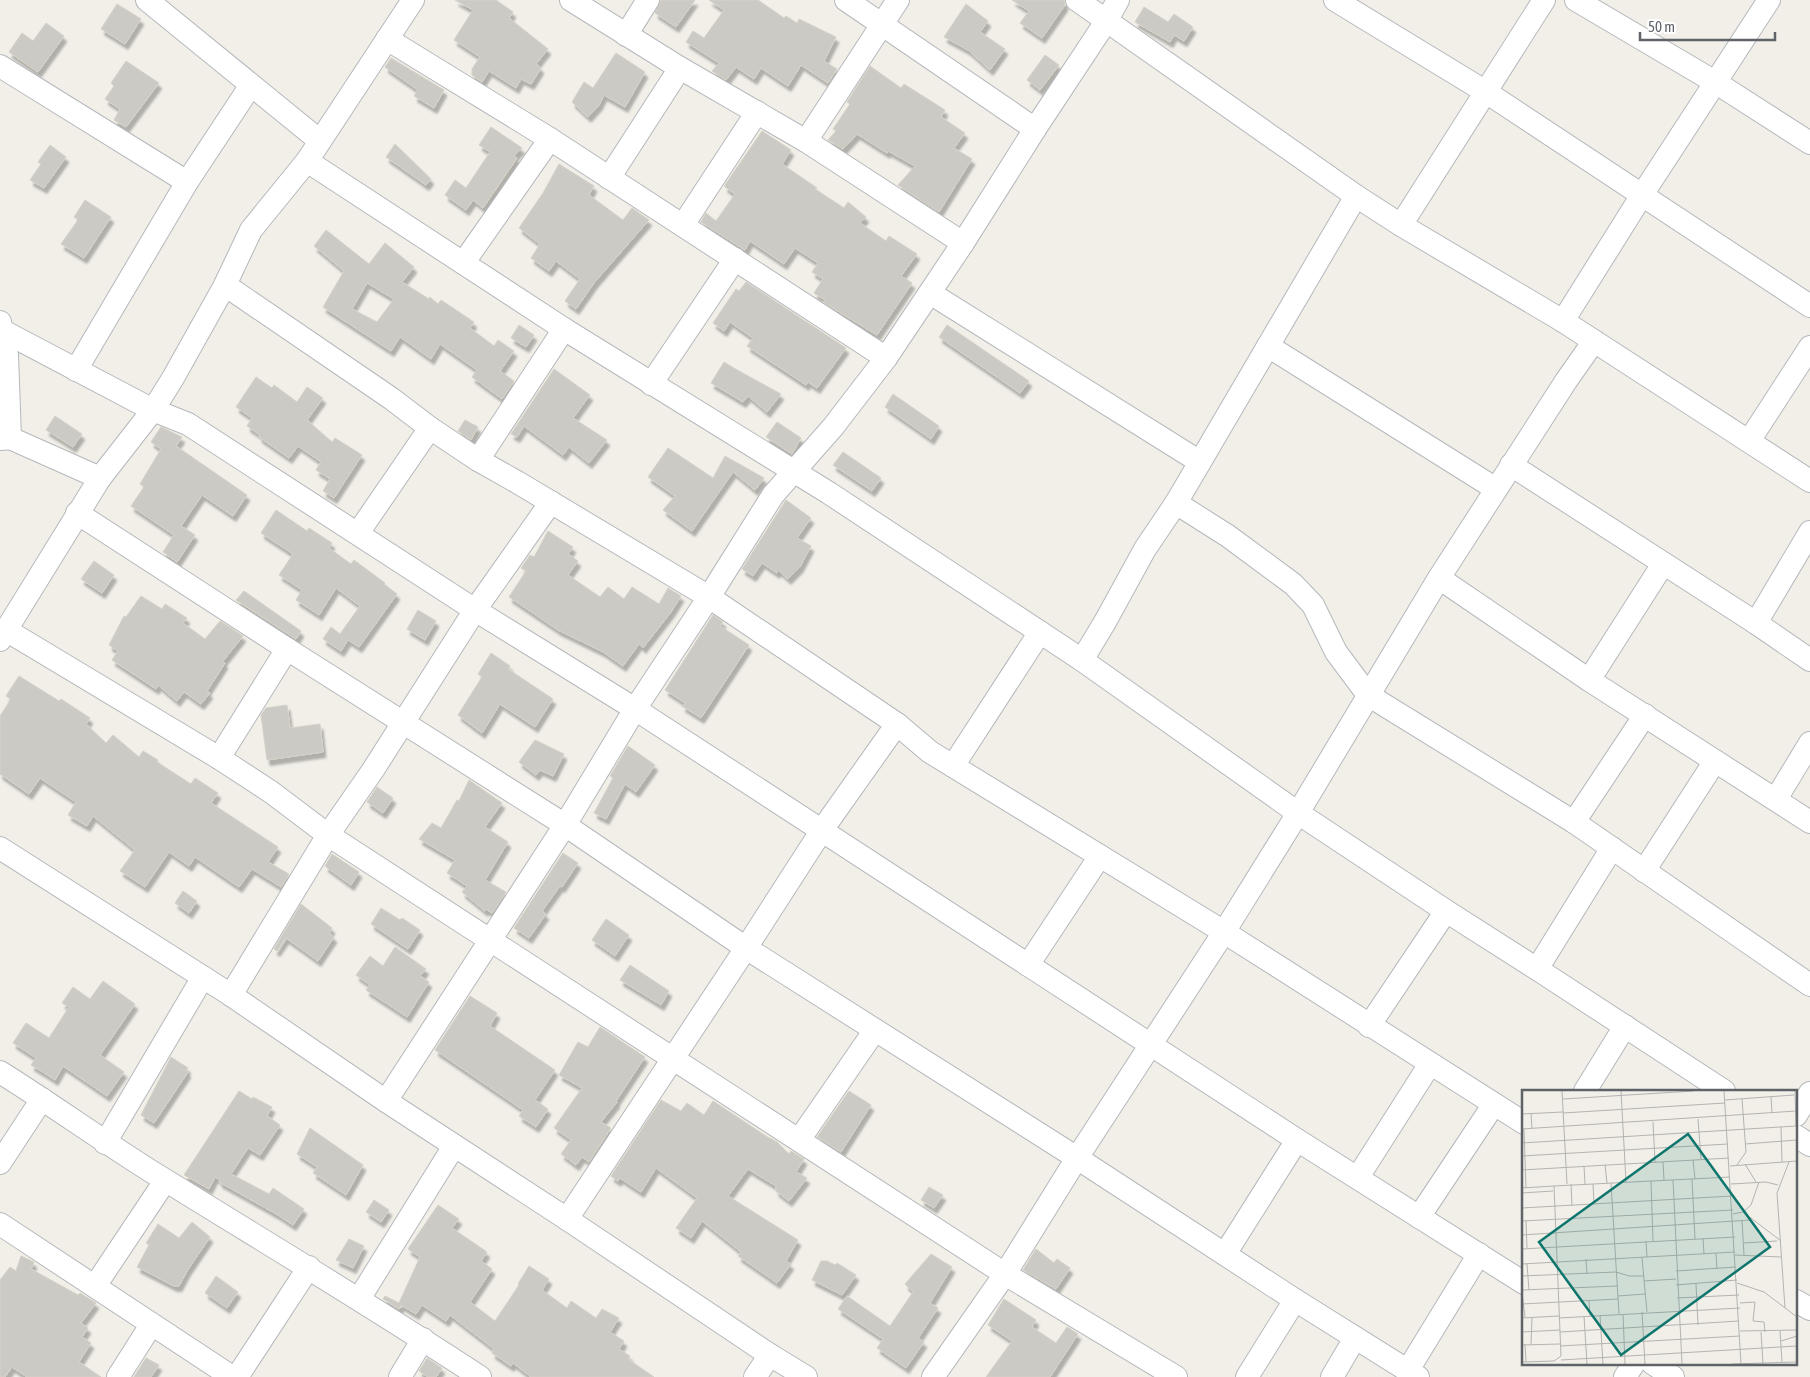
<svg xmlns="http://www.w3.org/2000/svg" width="1810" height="1377" font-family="'Asap Condensed',sans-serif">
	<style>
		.building { fill: #cccac5; stroke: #d6d1c6; fill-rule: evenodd; filter: url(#shadow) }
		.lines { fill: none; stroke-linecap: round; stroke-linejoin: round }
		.minor-casing { stroke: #b5b8bc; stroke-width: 24 }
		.minor { stroke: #fff; stroke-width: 22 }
		.inset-road { fill: none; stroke: #b3b3b1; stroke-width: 1 }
		.view { fill: #0f766e; fill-opacity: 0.15; stroke: #0f766e; stroke-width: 2.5 }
		.inset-edge { fill: none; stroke: #5f6368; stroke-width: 2.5 }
	</style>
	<defs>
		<filter id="shadow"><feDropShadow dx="3" dy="5.5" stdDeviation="1" flood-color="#0004"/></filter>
	</defs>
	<rect width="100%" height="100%" fill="#f1efe8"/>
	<g class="building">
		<polygon points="455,0 496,0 513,12 509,18 548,49 536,64 541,68 531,84 521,79 516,88 489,71 482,82 472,75 472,69 480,57 454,40 473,10"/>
		<polygon points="661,0 695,0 676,27 655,13"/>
		<polygon points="709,0 758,0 784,18 786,16 797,23 799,19 836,37 824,61 837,69 828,83 801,65 788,86 761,68 754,79 736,67 726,80 712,71 719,63 686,42 693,31 704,38 724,10"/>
		<polygon points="1012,0 1064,0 1065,5 1042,38 1020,23 1029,11"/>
		<polygon points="117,4 141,19 125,44 101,29"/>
		<polygon points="966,4 988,21 980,32 1005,49 990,70 968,50 944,37"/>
		<polygon points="1144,7 1168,22 1174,14 1193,27 1184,41 1174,35 1170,42 1135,22"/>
		<polygon points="46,23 64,36 38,72 9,52 22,33 33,41"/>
		<polygon points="616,53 645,72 625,107 604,95 599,105 588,117 572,102 584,82 593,88"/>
		<polygon points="1045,55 1059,65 1040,90 1027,80"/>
		<polygon points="391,58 444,90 434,108 414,96 418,90 385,67"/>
		<polygon points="126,61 159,83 126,127 114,120 120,109 105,99 114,86 111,83"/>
		<polygon points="870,66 901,88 904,84 945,110 941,117 965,133 954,148 972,159 939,212 898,185 915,166 888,151 887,153 857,134 843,149 828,140 836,131 833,129 850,104 847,102"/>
		<polygon points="491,127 522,148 514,156 517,158 483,208 473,200 466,210 445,195 455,180 466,188 490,152 479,145"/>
		<polygon points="762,131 791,150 782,164 817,188 815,189 844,208 848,202 866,217 860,223 886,241 889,236 917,254 901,276 912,283 877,335 823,302 825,300 814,293 823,279 812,272 818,263 795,248 784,264 750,241 745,250 701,222 706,213 716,221 735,194 725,187 725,185"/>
		<polygon points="395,144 431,179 426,185 386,157"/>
		<polygon points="50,145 66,157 44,188 30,180 41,164 38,162"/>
		<polygon points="559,164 594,186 589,195 623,220 632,208 649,220 594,283 576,309 565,301 580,279 556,261 549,271 531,258 540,244 519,228 543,193"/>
		<polygon points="85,200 111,217 84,258 61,244 78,220 74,217"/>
		<path d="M326 230 369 264 385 243 414 267 402 282 429 299 430 297 438 304 441 300 474 322 470 328 494 346 498 340 514 351 500 371 514 381 502 399 472 377 477 370 440 344 431 359 400 337 391 351 323 307 344 271 314 246ZM367 283 394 299 377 322 352 309Z"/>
		<polygon points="746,282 846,348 817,388 808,382 806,385 747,346 753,338 730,322 724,331 713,323 736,289 739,291"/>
		<polygon points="519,325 534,335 526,347 511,338"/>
		<polygon points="947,325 1029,381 1020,393 939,337"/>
		<polygon points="724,362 739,371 781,394 767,412 748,396 743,402 711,383"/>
		<polygon points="554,369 590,395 573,418 607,440 589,463 569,447 563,455 524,426 517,437 511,434"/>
		<polygon points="256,377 272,388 274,385 297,402 307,387 323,398 307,420 332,442 335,438 362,455 334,498 323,491 330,479 316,470 321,462 298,446 289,458 259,437 260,435 247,426 252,418 236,407"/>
		<polygon points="893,394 939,426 931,439 885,407"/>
		<polygon points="55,416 82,434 73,447 46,430"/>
		<polygon points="465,420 478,427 471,440 458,431"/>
		<polygon points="777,422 801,438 792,454 766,437"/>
		<polygon points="161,427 182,437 176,446 247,495 233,516 202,495 181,526 195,535 177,562 163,552 174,535 131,506 144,487 140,484 161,449 151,442"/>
		<polygon points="668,448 713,478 725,456 764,478 755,490 733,472 692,531 663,510 675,496 648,477"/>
		<polygon points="843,452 881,478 872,491 833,465"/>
		<polygon points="786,500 811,518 797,538 811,546 800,567 788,579 778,570 777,573 762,563 753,576 742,569"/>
		<polygon points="276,510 307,531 309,528 332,543 329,548 351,564 354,560 385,583 384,584 397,594 359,647 348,640 341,651 323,639 331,627 340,634 360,606 336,588 319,615 296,600 302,590 279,575 293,554 261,533"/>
		<polygon points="548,531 573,547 568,554 578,561 568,575 600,597 608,587 624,599 632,587 659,604 668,588 681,596 671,612 643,648 639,644 623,666 603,652 558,630 509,597 526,571 521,568 530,555 534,557"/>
		<polygon points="94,561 114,575 102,593 81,579"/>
		<polygon points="244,591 301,631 296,639 236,600"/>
		<polygon points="141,596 162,609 165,604 187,618 183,623 205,639 220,621 243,636 223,661 225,663 207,691 210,693 201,704 184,692 177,701 158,685 156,689 112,660 118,651 109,645 124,616 126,617"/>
		<polygon points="418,610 436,621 425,640 407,629"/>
		<polygon points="713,615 723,622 720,626 749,645 701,718 682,706 685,703 665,690"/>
		<polygon points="491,653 510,666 508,669 553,699 535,727 500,704 482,733 458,715 482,677 478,674"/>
		<polygon points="19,676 59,701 61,699 90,718 86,724 106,743 113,735 139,757 143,751 158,760 157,762 191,784 195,778 218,793 211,803 278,847 268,862 289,874 281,887 252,869 239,887 195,857 189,866 169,852 145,887 120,871 135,850 93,816 87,826 68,815 76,802 40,778 29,794 0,774 0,716 11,699 6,696"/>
		<polygon points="287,705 290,728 320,724 323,752 267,760 261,715 266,708"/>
		<polygon points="535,740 564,754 553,776 540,770 536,775 519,762"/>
		<polygon points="628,746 655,765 636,792 625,784 606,819 594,813 613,778 610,776"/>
		<polygon points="469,780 502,803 485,827 508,842 485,880 506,892 492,913 486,909 485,911 462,892 467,886 447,873 455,860 419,839 432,823 441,828 457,800 459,801"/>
		<polygon points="377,787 393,798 383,813 367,802"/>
		<polygon points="563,853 578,863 562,887 560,886 542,911 546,914 529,938 514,928"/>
		<polygon points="332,854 359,872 351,885 325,866"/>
		<polygon points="183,891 197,901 189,913 175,903"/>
		<polygon points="301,904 332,928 329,933 334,937 318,961 286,938 277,951 274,949"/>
		<polygon points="381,908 400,920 402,918 420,930 408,949 371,924"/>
		<polygon points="606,919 629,935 615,956 592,940"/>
		<polygon points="395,947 426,969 420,976 429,982 407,1017 366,990 370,985 356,975 370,956 383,966"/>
		<polygon points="630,965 669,991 661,1005 620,980"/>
		<polygon points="103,981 135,1004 100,1055 124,1072 107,1096 63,1066 55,1080 46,1074 31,1065 36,1058 13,1043 26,1023 49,1038 69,1007 62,1003 73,987 90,999"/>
		<polygon points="470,996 497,1013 490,1026 555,1070 535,1100 548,1109 536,1127 519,1116 523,1110 435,1050"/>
		<polygon points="600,1027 645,1057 616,1101 617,1102 601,1122 611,1128 589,1162 582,1157 576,1165 561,1154 571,1140 554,1128 582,1088 559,1075 578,1042 588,1047"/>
		<polygon points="171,1057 188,1068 186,1070 188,1072 154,1123 141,1115"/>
		<polygon points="239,1091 252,1099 253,1097 272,1107 267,1116 280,1125 260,1155 248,1148 231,1174 269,1194 273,1188 304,1209 293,1225 278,1215 219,1182 220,1180 215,1177 209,1189 184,1175"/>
		<polygon points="849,1091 871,1105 841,1152 817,1137"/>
		<polygon points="661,1100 681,1111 687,1103 704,1115 713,1101 769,1138 770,1138 777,1142 789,1154 791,1151 804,1159 796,1172 807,1178 789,1201 776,1191 776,1186 748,1169 728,1196 798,1240 786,1261 791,1264 777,1283 738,1256 741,1252 702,1221 691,1238 676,1228 697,1198 656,1168 641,1192 620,1178 618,1181 611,1176"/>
		<polygon points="310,1128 363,1165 346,1195 313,1173 317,1167 297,1154"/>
		<polygon points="929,1187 943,1195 934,1208 921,1200"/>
		<polygon points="374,1200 389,1210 381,1222 366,1212"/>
		<polygon points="438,1205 459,1219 452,1228 487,1252 481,1261 492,1269 470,1302 495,1321 519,1285 518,1284 529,1266 549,1279 542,1290 567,1308 571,1301 596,1318 602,1309 619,1318 610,1332 624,1341 619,1349 630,1356 628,1359 654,1377 531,1377 513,1363 511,1366 492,1353 494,1349 450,1315 446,1321 422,1305 416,1314 401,1305 399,1309 383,1299 385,1296 399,1303 420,1257 408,1249"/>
		<polygon points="192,1222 210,1237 187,1271 179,1286 174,1286 137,1267 149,1245 146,1243 158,1224 179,1238"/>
		<polygon points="349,1239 364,1246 353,1268 336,1260"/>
		<polygon points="1036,1249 1054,1263 1057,1259 1070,1268 1056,1289 1023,1270"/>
		<polygon points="931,1254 952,1267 930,1303 938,1308 918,1338 924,1342 906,1368 877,1348 883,1339 838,1309 847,1296 890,1326 913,1292 905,1284"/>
		<polygon points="21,1256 34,1262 31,1269 78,1295 80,1293 96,1303 81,1323 88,1328 82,1337 91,1343 79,1362 101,1377 27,1377 12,1367 5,1377 0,1377 0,1280 10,1267 16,1271"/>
		<polygon points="821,1261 827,1261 835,1265 837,1263 856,1275 842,1295 812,1280"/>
		<polygon points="216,1276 238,1292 227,1308 205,1293"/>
		<polygon points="1004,1299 1036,1320 1032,1327 1056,1343 1067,1327 1078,1334 1050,1377 986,1377 1012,1341 988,1325"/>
		<polygon points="146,1358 159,1365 151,1377 134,1377"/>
		<polygon points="427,1358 442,1368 436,1377 428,1377 419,1371"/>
	</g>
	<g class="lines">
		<defs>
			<g id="minor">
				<polyline points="147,0 320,141"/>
				<polyline points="571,0 680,68 806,141 963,243"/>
				<polyline points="846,0 1035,129"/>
				<polyline points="1077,0 1356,196 1401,225 1563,321 1810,481"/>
				<polyline points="1335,0 1486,92 1810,306"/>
				<polyline points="1576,0 1715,82 1810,143"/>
				<polyline points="626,35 648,0"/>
				<polyline points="387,39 550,139 886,358"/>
				<polyline points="0,66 187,182"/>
				<polyline points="806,141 898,0"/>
				<polyline points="307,161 564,329 829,493 1082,660 1298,813 1446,911 1537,969 1724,1091"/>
				<polyline points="609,178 680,68"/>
				<polyline points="683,225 757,112"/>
				<polyline points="1401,225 1544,0"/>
				<polyline points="464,262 550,139"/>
				<polyline points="225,285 392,399 430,428 478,460 517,482 709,597 897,724 930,752 1224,932 1524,1123"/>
				<polyline points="930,293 1200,462"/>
				<polyline points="1563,321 1642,195 1769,0"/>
				<polyline points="0,322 7,355 10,438"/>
				<polyline points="3,331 153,410 188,424 475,610 635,709 1297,1140 1524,1283"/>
				<polyline points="1268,346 1496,489"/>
				<polyline points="76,370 187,182 251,85"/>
				<polyline points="651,384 735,259"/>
				<polyline points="0,439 10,438 100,478"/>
				<polyline points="1749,441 1810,347"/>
				<polyline points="478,460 564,329"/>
				<polyline points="1511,465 1756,623 1810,660"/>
				<polyline points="1176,503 1228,536 1293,584 1313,605 1336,652 1368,695 1574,822 1810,985"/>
				<polyline points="77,513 287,649 565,825 746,948 1077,1158 1295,1300 1418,1377"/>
				<polyline points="358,533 430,428"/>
				<polyline points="1439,578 1589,680 1810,822"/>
				<polyline points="1756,623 1810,532"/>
				<polyline points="6,630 219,758 271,792 328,835 1005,1274 1176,1377"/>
				<polyline points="0,640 100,478 153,410 173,378 225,285 251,230 307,161 413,0"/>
				<polyline points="1082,660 1105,622 1145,549 1176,503 1356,196"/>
				<polyline points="1589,680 1663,564"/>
				<polyline points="219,758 287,649"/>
				<polyline points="953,766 1040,632"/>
				<polyline points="1776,799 1810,743"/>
				<polyline points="1574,822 1645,715"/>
				<polyline points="0,848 231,995 386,1101 567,1219 770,1355 806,1377"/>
				<polyline points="1644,871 1715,761"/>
				<polyline points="1028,965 1100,856"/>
				<polyline points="1537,969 1612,848"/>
				<polyline points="231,995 328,835 373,770 475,610 551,502"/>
				<polyline points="1369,1026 1446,911"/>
				<path d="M0 1072C56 1107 109 1146 165 1180 270 1245 377 1309 480 1377"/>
				<polyline points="1585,1091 1625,1026"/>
				<polyline points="386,1101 565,825 635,709 709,597 773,495 833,427 886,358 963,243 1035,129 1107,20 1118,0"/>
				<polyline points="1796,1115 1810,1093"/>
				<polyline points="1796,1136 1810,1145"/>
				<polyline points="799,1140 875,1030"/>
				<polyline points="105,1143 203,977"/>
				<polyline points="0,1163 42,1099"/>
				<polyline points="1358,1177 1430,1064"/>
				<polyline points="1419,1217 1494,1104"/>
				<polyline points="567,1219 746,948 822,830 897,724"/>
				<polyline points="0,1224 232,1377"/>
				<polyline points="1225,1254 1297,1140"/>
				<polyline points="95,1286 165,1181"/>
				<polyline points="359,1299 454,1146"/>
				<polyline points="1796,1301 1810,1309"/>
				<polyline points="1652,1363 1673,1377"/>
				<polyline points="1408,1370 1479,1254"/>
				<polyline points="118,1377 151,1325"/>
				<polyline points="237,1377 309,1267"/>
				<polyline points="400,1377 423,1339"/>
				<polyline points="755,1377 770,1355"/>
				<polyline points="933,1377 1005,1274 1077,1158 1224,932 1298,813 1439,578 1566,381 1594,341"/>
				<polyline points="1247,1377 1295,1300"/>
				<polyline points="1332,1377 1355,1338"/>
				<polyline points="1625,1377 1634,1363"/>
			</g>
		</defs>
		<use href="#minor" class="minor-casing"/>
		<use href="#minor" class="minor"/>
	</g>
	<g transform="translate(1522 1090)">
		<rect width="275" height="275" fill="#f1efe8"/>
		<path class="inset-road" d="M40 1 45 94M99 1 104 92M202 1 219 274M249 7 250 23M41 9 171 1M203 10 272 5M9 23 10 39M41 23 203 13M0 24 41 22M176 29 179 69M131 32 133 72M259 37 260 72M0 39 274 21M2 39 4 98M0 53 274 36 273 1M223 54 275 50M0 66 206 54M171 70 173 89M141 72 142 90M223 74 234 92M83 75 85 93M215 75 224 62 220 9M62 76 63 94M208 76 275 71M0 80 207 68M170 89 173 149M151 90 160 274M129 91 131 151M89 93 97 224M49 94 50 116M71 94 72 114M209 94 244 92 256 95M0 98 32 96M275 99V178M0 103 31 101M0 118 210 106M221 122 259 151M211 124 221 122 229 115 237 92M0 131 211 120M4 131 5 158M220 131 222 165M0 145 228 130M181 148 182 164M124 151 125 167M222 153 255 151M0 159 213 147M194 163 195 179M213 165 259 167M120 168 125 222M64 169 65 184M0 174 213 162M5 174 7 200M154 181 214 177M0 186 94 182 107 186H121M122 191 154 189M215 193 242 202 275 227M174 194 176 235M154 195 215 190M0 200 95 196M0 203 3 227M96 206 123 204M155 208 217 205M67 211 68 226M218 213 233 212 231 231 242 232 243 242M0 214 96 209M263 218 255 103 267 72M120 222 123 274M101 224 103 274M78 225 81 274M62 226 65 274M0 228 37 226M37 228 218 218M218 241 275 240M258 241 260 272M0 242 38 240M38 242 217 231M239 242 241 274M259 251 275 246M3 254 4 272M9 254 10 227M0 255 38 254M38 256 218 246M39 270 275 256M0 272 32 271 39 266 32 96 208 87M210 274 275 272"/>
		<path class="view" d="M166 44 248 157 99 265 17 152Z"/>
		<rect width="275" height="275" class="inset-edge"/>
	</g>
	<path d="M1640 32v8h135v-8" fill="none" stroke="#5f6368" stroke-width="2.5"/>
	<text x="1648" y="32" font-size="15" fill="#5f6368" stroke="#ffffff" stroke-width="4" paint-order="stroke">50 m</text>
</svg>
